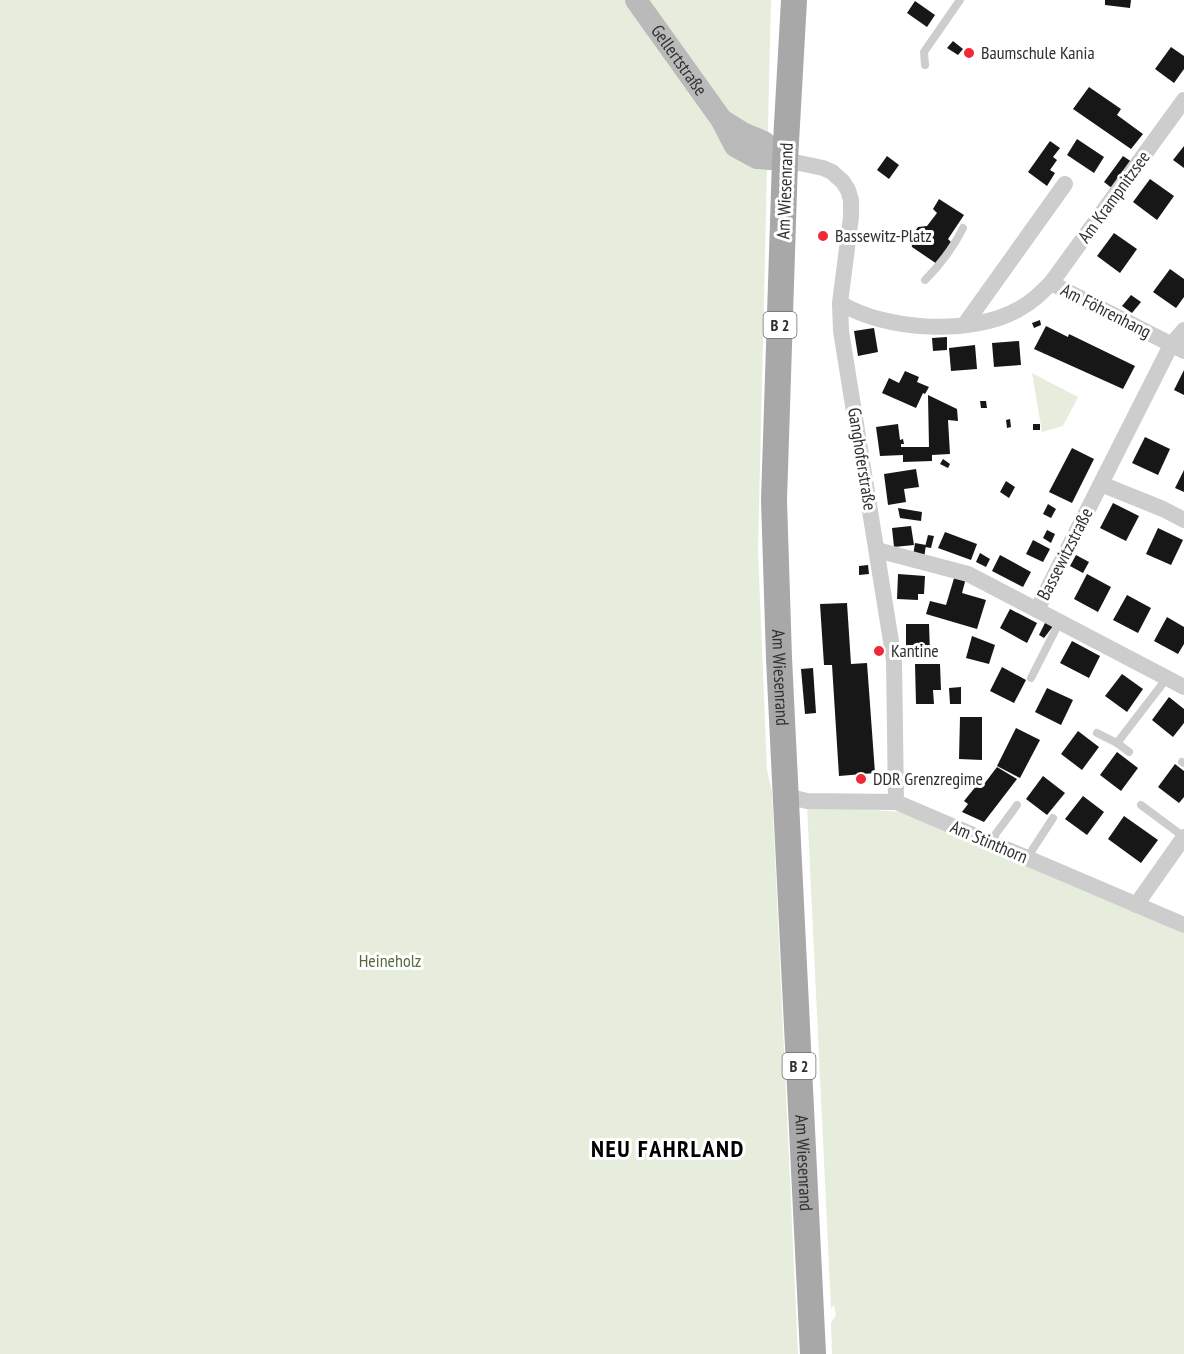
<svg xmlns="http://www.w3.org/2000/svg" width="1184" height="1354" font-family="'PT Sans Narrow',sans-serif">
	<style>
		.green { fill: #e6eddd }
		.building { fill: #171717 }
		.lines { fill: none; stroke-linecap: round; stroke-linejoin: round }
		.lane { stroke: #cdcdcd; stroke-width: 8 }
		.street { stroke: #cdcdcd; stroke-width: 16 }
		.secondary { stroke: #bababa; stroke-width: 22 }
		.primary { stroke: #a8a8a8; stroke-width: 26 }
		.poi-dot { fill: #ef2935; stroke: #fff; stroke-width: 2 }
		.labels { text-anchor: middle; stroke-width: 6; stroke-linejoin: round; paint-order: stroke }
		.shield { fill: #fff; stroke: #6e6e6e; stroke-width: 1.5 }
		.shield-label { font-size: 16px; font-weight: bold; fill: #303030 }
		.poi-label { font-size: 18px; fill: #303030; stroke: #fff; text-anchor: start }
		.street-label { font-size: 18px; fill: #303030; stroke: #fff }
		.park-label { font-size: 18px; fill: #526e3a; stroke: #fff }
		.district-label { font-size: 24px; font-weight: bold; letter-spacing: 1.5px; fill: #000; stroke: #fff }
	</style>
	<rect width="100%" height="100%" fill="#fff"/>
	<g class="green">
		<polygon points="0,0 771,0 758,551 767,770 772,792 798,1354 0,1354"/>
		<polygon points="1032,373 1078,397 1063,426 1042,432"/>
		<polygon points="807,805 902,812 1184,931 1184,1354 832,1354 831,1323 836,1315 834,1305 831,1308"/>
	</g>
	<g class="building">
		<polygon points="1105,0 1131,0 1130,8 1105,5"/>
		<polygon points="915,1 935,15 927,27 907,13"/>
		<polygon points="953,41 963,49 958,55 947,48"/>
		<polygon points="1171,47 1184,56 1184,69 1174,83 1155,69"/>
		<polygon points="1089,87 1121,109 1117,115 1143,134 1131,149 1073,109"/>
		<polygon points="1077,139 1104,157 1094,173 1067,155"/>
		<polygon points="1050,141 1060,148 1053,157 1057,160 1050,170 1055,173 1047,186 1028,172"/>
		<polygon points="1184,146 1184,168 1173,160"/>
		<polygon points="887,156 899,165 889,179 877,170"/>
		<polygon points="1123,156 1132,162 1113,189 1104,182"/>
		<polygon points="1150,179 1174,196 1157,220 1133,202"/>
		<polygon points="939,199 964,215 948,239 952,243 937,264 912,247 911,237 918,227 927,226 937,213 933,209"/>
		<polygon points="1114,233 1137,249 1120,273 1097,256"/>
		<polygon points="1170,269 1184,279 1184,297 1176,308 1153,292"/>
		<polygon points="1131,295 1141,302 1132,313 1122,306"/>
		<polygon points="1040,320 1041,325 1034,328 1032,323"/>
		<polygon points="1046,326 1068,337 1069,334 1135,366 1123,389 1034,349"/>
		<polygon points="874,328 878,352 858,356 854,331"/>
		<polygon points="947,337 947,350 933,351 932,338"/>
		<polygon points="1019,341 1021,365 994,367 992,343"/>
		<polygon points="975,345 977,369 951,371 949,348"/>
		<polygon points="1184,370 1184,395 1174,390"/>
		<polygon points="905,371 919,377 917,382 929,387 925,394 923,393 916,408 882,393 889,378 899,383"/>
		<polygon points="928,395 957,409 958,421 948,420 950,454 932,455 932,461 903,462 903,455 880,456 876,427 898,424 900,440 903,439 904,444 901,444 901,447 929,447"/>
		<polygon points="980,401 986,401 987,408 981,408"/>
		<polygon points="1010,419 1011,427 1007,428 1006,420"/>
		<rect x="1033" y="424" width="7" height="6"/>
		<polygon points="1145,437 1170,449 1158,475 1132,463"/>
		<polygon points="1072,448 1094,459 1072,503 1049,492"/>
		<polygon points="943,459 950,464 948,468 940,464"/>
		<polygon points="916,469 919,487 904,489 906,502 888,505 884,474"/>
		<polygon points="1184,470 1184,492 1175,488"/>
		<polygon points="1006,481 1015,487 1009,498 1000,492"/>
		<polygon points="1113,503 1139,516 1126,541 1100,528"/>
		<polygon points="1048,504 1056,509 1051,518 1043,514"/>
		<polygon points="898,508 922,512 921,521 900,518"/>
		<polygon points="911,526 914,545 894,547 892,528"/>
		<polygon points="1158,528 1183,540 1171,565 1146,554"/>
		<polygon points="1047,530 1055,534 1051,543 1043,538"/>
		<polygon points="945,532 977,544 971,560 938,548"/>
		<polygon points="928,535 934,536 931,548 925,547"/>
		<polygon points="1033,540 1050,549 1043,562 1026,554"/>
		<polygon points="915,543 926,545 924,558 913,556"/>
		<polygon points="980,553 990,559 986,567 976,562"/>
		<polygon points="1000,555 1031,572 1023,587 992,571"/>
		<polygon points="1076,555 1089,562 1083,573 1070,566"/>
		<polygon points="868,565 869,574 859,575 859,566"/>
		<polygon points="898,574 925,576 924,594 918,594 918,600 897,599"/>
		<polygon points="1087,574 1111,587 1098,612 1074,599"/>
		<polygon points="955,575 966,578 962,593 986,600 977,629 926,614 930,601 946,605"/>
		<polygon points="1127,595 1151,608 1138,633 1113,620"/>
		<polygon points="847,603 851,664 867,663 875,773 839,776 832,665 824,665 820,604"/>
		<polygon points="1010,609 1037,623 1027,643 1000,628"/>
		<polygon points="1167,617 1184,627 1184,644 1178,654 1154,641"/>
		<polygon points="1046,621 1054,625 1044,638 1039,635"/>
		<polygon points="906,624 929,624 930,653 906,653"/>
		<polygon points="972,636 995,645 989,664 966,658"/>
		<polygon points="1072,641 1100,656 1089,678 1060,663"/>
		<polygon points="915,664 940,664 941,690 933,690 934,704 916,704"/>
		<polygon points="1002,667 1026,680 1014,703 990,691"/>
		<polygon points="813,668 816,713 805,714 801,669"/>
		<polygon points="1122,674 1143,689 1127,712 1105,696"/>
		<polygon points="961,687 961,704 950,704 949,688"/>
		<polygon points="1047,688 1073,700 1061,725 1035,712"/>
		<polygon points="1169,697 1184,709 1184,723 1173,737 1152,720"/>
		<polygon points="960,717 982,717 982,760 959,759"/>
		<polygon points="1016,728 1040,740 1020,778 997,766"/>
		<polygon points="1078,731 1099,747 1082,770 1061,754"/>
		<polygon points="1117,752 1138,768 1121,791 1100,775"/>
		<polygon points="1175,764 1184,771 1184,797 1179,803 1158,787"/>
		<polygon points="997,767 1017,779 984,822 962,812 968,804 964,801 977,785 981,788"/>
		<polygon points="1043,776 1065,793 1047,815 1026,799"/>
		<polygon points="1083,796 1104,812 1087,835 1065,819"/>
		<polygon points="1124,816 1158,840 1141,863 1108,839"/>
	</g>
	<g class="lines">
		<g class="lane">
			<polyline points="925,65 924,52 960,0"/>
			<path d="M925 280C941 264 953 248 963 228"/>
			<polyline points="1031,678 1059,623"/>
			<polyline points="1097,733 1117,743"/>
			<polyline points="1129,752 1117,743 1167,678"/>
			<polyline points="1182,762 1184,763"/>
			<polyline points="1141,805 1184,837"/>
			<polyline points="989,843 1017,805"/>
			<polyline points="1027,858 1053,818"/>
		</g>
		<g class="street">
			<polyline points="785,160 823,168 832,172 843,182 848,190 851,200 851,217 840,303 841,331 894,660 896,802"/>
			<polyline points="1051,283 1184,100"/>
			<path d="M840 303C886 331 972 336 1019 309 1032 302 1041 293 1051 283L1184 351"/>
			<polyline points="965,324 1065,184"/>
			<polyline points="1101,484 1163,509 1184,520"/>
			<polyline points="877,550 968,574 1037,610 1171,345 1184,330"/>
			<polyline points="1037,610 1184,687"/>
			<polyline points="786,796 807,801 896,802 1184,925"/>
			<polyline points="1136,905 1184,837"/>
		</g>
		<g class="secondary">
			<path id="s1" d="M636 0 721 119 735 146 757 158 785 160"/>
			<polyline points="722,120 743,133 764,142 785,160"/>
		</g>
		<path class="primary" id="s2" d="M794 0 785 160 774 500 779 658 813 1354"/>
	</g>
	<g class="poi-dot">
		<circle cx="969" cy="53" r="6"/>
		<circle cx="823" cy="236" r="6"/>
		<circle cx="879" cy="651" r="6"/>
		<circle cx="861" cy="779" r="6"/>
	</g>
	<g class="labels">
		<g class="shield">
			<rect x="763.5" y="312" width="33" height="26" rx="4.5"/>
			<rect x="782.5" y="1053" width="33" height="26" rx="4.5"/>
		</g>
		<g class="shield-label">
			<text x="780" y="331">B 2</text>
			<text x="799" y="1072">B 2</text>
		</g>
		<g class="poi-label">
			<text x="981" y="59">Baumschule Kania</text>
			<text x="835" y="242">Bassewitz-Platz</text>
			<text x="891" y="657">Kantine</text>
			<text x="873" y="785">DDR Grenzregime</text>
		</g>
		<g class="street-label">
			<text dy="6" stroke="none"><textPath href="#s1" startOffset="74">Gellertstraße</textPath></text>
			<text transform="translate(785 191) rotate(-88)" y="6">Am Wiesenrand</text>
			<text transform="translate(1114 197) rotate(-54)" y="6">Am Krampnitzsee</text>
			<text transform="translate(1106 311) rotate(27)" y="6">Am Föhrenhang</text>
			<text transform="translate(862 459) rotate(81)" y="6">Ganghoferstraße</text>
			<text transform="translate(1065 554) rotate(-63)" y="6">Bassewitzstraße</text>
			<text dy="6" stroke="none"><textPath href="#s2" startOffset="678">Am Wiesenrand</textPath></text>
			<text transform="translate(989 842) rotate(23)" y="6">Am Stinthorn</text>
			<text dy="6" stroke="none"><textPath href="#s2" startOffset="1164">Am Wiesenrand</textPath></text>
		</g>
		<g class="park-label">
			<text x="390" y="967">Heineholz</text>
		</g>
		<g class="district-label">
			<text x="668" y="1157">NEU FAHRLAND</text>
		</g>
	</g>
</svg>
